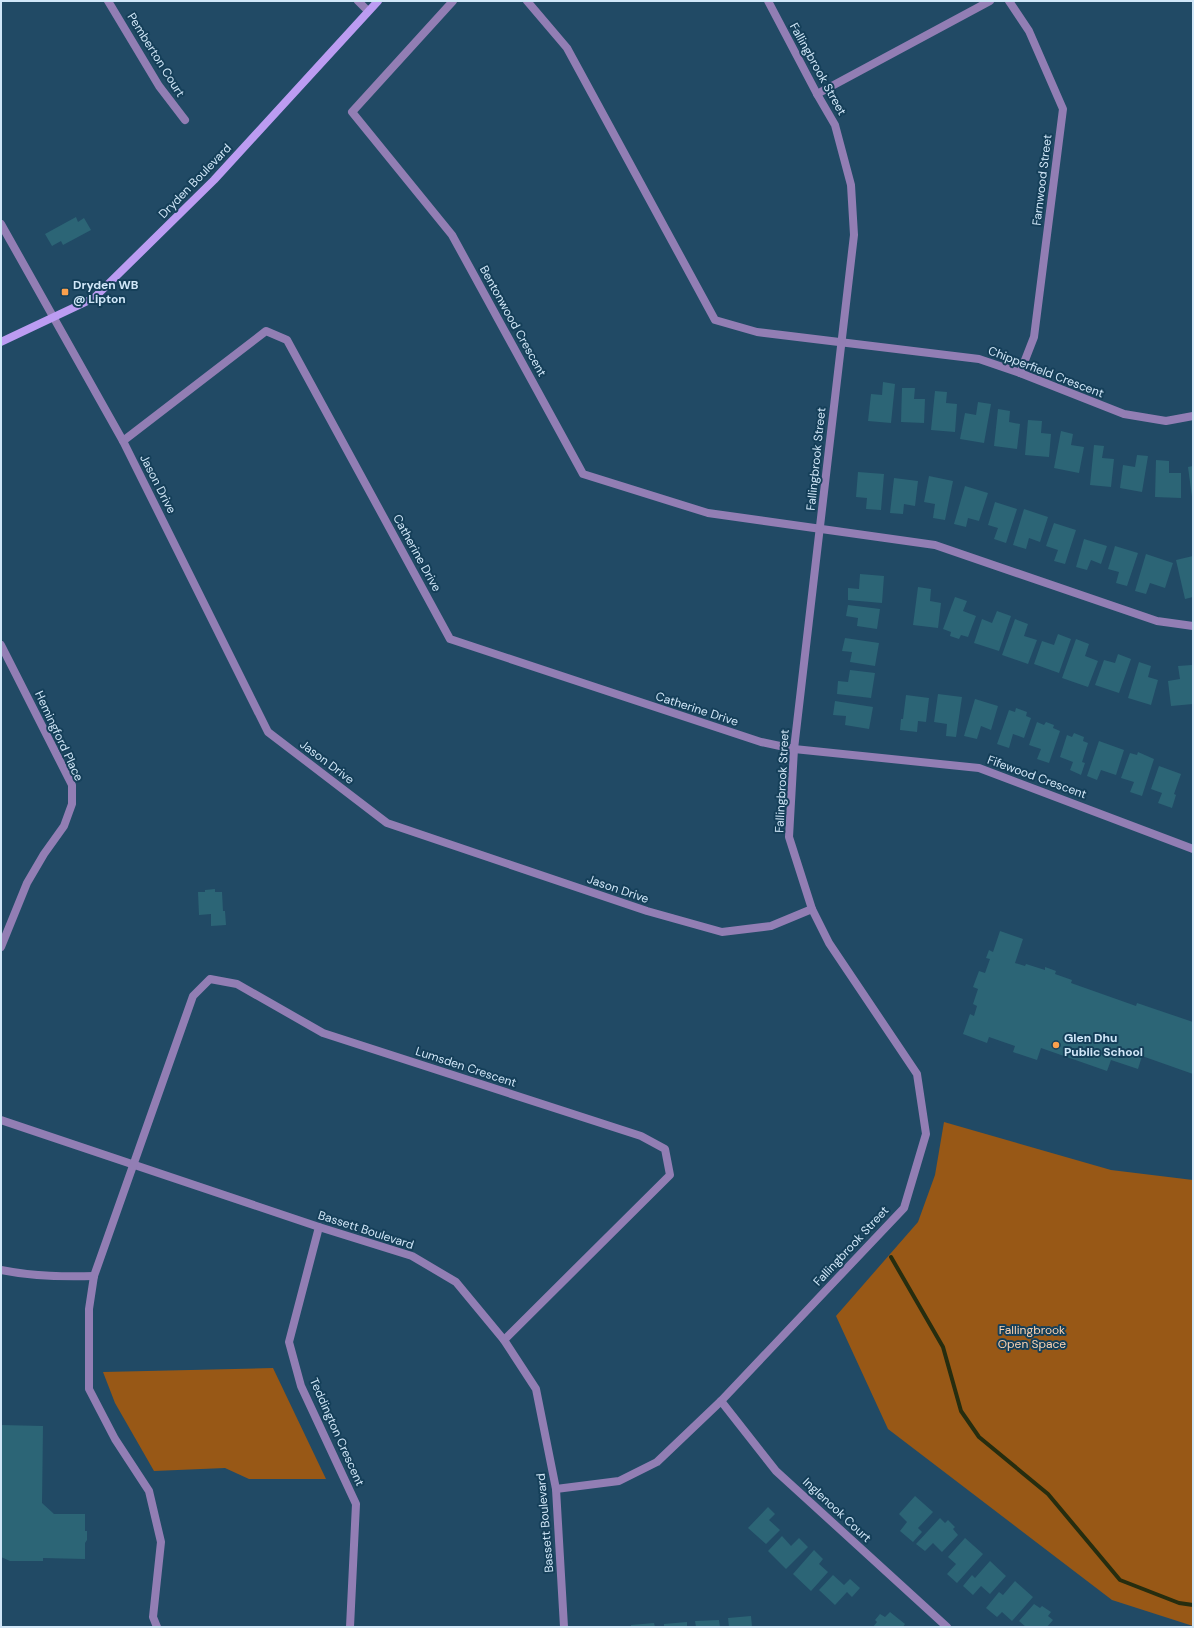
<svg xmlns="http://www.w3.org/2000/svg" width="1194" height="1628" font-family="'DM Sans',sans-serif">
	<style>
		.park { fill: #985816 }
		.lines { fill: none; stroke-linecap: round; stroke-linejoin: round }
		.stream { stroke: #262d0f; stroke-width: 4 }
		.building { fill: #2c6576 }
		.street { stroke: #927eb4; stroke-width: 8 }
		.secondary { stroke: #bc9cf2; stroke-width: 8 }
		.poi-dot { fill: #f9a04d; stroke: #153f59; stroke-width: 1.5 }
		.labels { text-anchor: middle; stroke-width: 4; stroke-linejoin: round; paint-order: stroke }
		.street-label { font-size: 12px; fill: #d1e7f8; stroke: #153f59 }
		.poi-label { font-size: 12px; font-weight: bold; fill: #d1e7f8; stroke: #153f59; text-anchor: start }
		.park-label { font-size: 12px; fill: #fad2b2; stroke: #153f59 }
	</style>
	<rect width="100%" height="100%" fill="#214a65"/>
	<g class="park">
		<polygon points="944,1122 1111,1170 1193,1180 1193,1626 1112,1600 888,1429 836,1316 918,1222 935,1175"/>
		<polygon points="273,1368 326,1479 249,1479 225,1468 154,1471 115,1403 103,1372"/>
	</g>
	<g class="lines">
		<polyline class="stream" points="891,1257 943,1347 961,1411 979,1437 1048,1494 1120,1580 1179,1603 1193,1605"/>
	</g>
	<g class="building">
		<polygon points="76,217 78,222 84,218 91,230 63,245 61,241 52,246 45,234"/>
		<polygon points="883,382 895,384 891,423 868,421 871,394 882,395"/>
		<polygon points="902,388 915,388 914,399 925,399 924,423 901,422"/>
		<polygon points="935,391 947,392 946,403 957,404 955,432 931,430"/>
		<polygon points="978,402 991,404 984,443 960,439 965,413 976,415"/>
		<polygon points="998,409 1010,411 1009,422 1020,424 1017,449 994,446"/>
		<polygon points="1028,420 1042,421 1041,433 1051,434 1049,457 1025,455"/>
		<polygon points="1061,431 1073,434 1071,445 1084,447 1079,473 1054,468"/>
		<polygon points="1094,445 1104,446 1102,458 1114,459 1111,487 1090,485"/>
		<polygon points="1137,455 1148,456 1142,492 1120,488 1123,465 1135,467"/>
		<polygon points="1156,460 1169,461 1169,473 1181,473 1181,498 1155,497"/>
		<polygon points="1193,466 1193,496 1192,497 1188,467"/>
		<polygon points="858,472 884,474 881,510 866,509 867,498 856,497"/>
		<polygon points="929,476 953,481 945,520 933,518 935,504 924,502"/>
		<polygon points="894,478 918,481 915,506 904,504 903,514 890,513"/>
		<polygon points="965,486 988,493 979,521 968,518 966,527 954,524"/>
		<polygon points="995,502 1017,509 1006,543 994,539 998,528 988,525"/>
		<polygon points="1024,509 1048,517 1040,542 1029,538 1026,549 1013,545"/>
		<polygon points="1054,523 1076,530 1065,564 1054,561 1058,550 1046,546"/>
		<polygon points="1084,539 1107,546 1101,564 1091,560 1087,570 1076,567"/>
		<polygon points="1115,546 1138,553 1127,586 1116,583 1119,572 1108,569"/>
		<polygon points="1146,554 1173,563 1165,588 1150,583 1146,594 1135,591"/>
		<polygon points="1193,556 1193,597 1185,599 1176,560"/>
		<polygon points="860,574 884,576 882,603 848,600 848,588 859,589"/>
		<polygon points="918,587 931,589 930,601 941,603 938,628 913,625"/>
		<polygon points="955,597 967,601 963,611 976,616 968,637 961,635 959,639 950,636 951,632 943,629"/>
		<polygon points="848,605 880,609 877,629 857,626 858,618 846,616"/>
		<polygon points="997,611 1011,616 999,651 974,643 982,619 992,623"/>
		<polygon points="1015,619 1028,624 1024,636 1037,640 1028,664 1002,655"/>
		<polygon points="1058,634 1071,639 1059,673 1034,664 1042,641 1054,645"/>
		<polygon points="845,638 879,643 875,666 850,662 852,652 842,651"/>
		<polygon points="1076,639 1089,644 1085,656 1098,661 1088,687 1062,678"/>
		<polygon points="1118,654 1131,659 1119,693 1095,685 1104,660 1115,663"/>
		<polygon points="1139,662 1151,666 1148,677 1158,680 1151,705 1128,698"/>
		<polygon points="1192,665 1193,704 1171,706 1168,681 1180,679 1178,666"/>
		<polygon points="850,670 875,673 871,698 837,694 838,681 848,682"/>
		<polygon points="938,694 962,697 956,737 946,736 947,724 934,722"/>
		<polygon points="906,695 929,698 926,722 918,721 917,732 900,730 901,719 903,719"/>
		<polygon points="975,699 998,706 991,730 981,726 977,739 964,736"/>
		<polygon points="835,701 873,707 869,729 845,725 846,716 833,715"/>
		<polygon points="1016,708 1027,712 1026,716 1031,718 1024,738 1013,734 1009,748 997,744 1009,710 1015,712"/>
		<polygon points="1037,722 1044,725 1046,722 1054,725 1053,728 1060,731 1049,763 1037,759 1041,749 1029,745"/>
		<polygon points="1074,733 1084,737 1083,741 1088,743 1082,762 1085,763 1081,775 1070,770 1073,762 1060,757 1067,735 1072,737"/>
		<polygon points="1099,741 1124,750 1116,775 1101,770 1097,780 1087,776"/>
		<polygon points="1138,752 1154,759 1142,796 1130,792 1134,782 1121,778 1130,753 1137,755"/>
		<polygon points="1159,766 1181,774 1174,794 1176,795 1172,808 1158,803 1162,793 1151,789"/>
		<polygon points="215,889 215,892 222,892 223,911 225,911 226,925 211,926 211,914 199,915 198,892 205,892 205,890"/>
		<polygon points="1000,931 1023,939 1015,963 1025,966 1026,964 1045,970 1045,967 1056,971 1055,974 1072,980 1071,983 1136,1006 1137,1003 1193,1022 1193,1074 1142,1056 1138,1069 1111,1060 1107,1071 1041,1048 1037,1060 1013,1052 1015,1046 989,1037 987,1043 963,1034 970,1014 974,1016 977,1006 973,1004 978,989 973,987 979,971 985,973 990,959 986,958 989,950 993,952"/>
		<polygon points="1,1425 43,1426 42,1503 54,1514 85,1514 85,1531 87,1531 87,1540 85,1543 85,1559 43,1558 43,1561 10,1561 1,1557"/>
		<polygon points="915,1496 933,1512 918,1528 922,1532 913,1542 900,1531 907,1522 899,1514"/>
		<polygon points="768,1507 775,1514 769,1520 780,1530 766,1544 748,1528"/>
		<polygon points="940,1518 945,1523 948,1520 955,1527 953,1529 958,1535 942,1552 933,1543 925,1551 916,1544"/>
		<polygon points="782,1536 791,1546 799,1538 808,1547 786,1569 768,1551"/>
		<polygon points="965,1538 983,1554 957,1583 947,1574 956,1564 948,1557"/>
		<polygon points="814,1550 823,1559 819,1564 828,1572 811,1591 793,1574"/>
		<polygon points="990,1561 1006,1576 990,1594 981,1586 973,1595 963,1586 972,1575 975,1578"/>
		<polygon points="833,1575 844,1585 850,1579 860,1588 852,1597 847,1592 835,1605 819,1590"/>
		<polygon points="1015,1581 1033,1597 1012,1621 1002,1612 997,1617 986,1608 999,1592 1003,1595"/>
		<polygon points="1034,1604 1040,1608 1042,1606 1051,1612 1048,1616 1053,1620 1047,1627 1026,1627 1019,1621"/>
		<polygon points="890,1612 905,1624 903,1627 873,1627 877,1622 875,1620 880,1614 885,1617"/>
		<polygon points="751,1616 752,1627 729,1627 728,1618"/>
		<polygon points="719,1620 720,1627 696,1627 695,1621"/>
		<polygon points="687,1622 687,1627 664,1627 664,1624"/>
		<polygon points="654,1623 655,1627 631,1627 631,1625"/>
	</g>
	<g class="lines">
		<g class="street">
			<polyline points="108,1 159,86 185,120"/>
			<polyline points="358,1 368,11"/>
			<polyline points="453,1 352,112 452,235 583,474 708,513 935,545 1157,621 1193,626"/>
			<polyline points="527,1 567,48 715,320 757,332 979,359 1020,373 1124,414 1166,421 1193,416"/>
			<polyline points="1009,1 1029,31 1063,109 1034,337 1020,373"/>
			<polyline points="817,94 990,1"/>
			<polyline points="1,224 123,441 268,732 387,823 647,911 722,932 771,926 812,909"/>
			<polyline points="123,441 266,331 287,340 450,639 761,742 794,749 979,768 1193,849"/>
			<polyline points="1,645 72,785 72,804 64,826 44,854 27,883 1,947"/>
			<polyline points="1,1120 319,1227 412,1256 456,1282 504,1340 536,1389 556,1489 564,1627"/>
			<polyline points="319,1227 289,1342 301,1386 356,1504 350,1627"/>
			<path d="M1 1270C31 1276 64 1277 94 1276"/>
			<polyline points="721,1401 776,1471 947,1627"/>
			<polyline points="556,1489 619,1481 657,1462 721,1401 904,1208 926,1134 917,1074 829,943 812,909 789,837 794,749 854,235 851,185 835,125 817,94 768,1"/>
			<polyline points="157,1627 153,1617 161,1542 149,1491 115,1439 89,1389 89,1309 94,1276 193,996 210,979 237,984 323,1033 641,1136 665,1149 670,1175 504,1340"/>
		</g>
		<polyline class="secondary" points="1,342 94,298 214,180 378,1"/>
	</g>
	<g class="poi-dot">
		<rect x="61" y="288" width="8" height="8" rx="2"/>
		<circle cx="1056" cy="1045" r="4"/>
	</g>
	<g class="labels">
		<g class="street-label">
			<text transform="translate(156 55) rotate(58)" y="4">Pemberton Court</text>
			<text transform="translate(818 69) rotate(61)" y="4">Fallingbrook Street</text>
			<text transform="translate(1042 180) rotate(-83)" y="4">Farnwood Street</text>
			<text transform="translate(195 181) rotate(-46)" y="4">Dryden Boulevard</text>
			<text transform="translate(513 321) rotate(61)" y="4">Bentonwood Crescent</text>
			<text transform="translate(1046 372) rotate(21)" y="4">Chipperfield Crescent</text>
			<text transform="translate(816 459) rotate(-84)" y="4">Fallingbrook Street</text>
			<text transform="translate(158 484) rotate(63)" y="4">Jason Drive</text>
			<text transform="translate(417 553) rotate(61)" y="4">Catherine Drive</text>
			<text transform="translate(697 709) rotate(18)" y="4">Catherine Drive</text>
			<text transform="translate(59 736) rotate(65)" y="4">Hemingford Place</text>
			<text transform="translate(327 762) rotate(37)" y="4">Jason Drive</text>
			<text transform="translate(1037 777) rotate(20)" y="4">Fifewood Crescent</text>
			<text transform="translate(782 781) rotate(-87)" y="4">Fallingbrook Street</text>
			<text transform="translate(618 889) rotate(19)" y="4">Jason Drive</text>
			<text transform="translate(466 1067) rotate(18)" y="4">Lumsden Crescent</text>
			<text transform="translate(366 1230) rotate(18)" y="4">Bassett Boulevard</text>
			<text transform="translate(851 1246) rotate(-47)" y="4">Fallingbrook Street</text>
			<text transform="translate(337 1432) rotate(66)" y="4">Teddington Crescent</text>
			<text transform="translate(837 1510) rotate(43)" y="4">Inglenook Court</text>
			<text transform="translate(545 1523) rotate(-95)" y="4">Bassett Boulevard</text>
		</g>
		<g class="poi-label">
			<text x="73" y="289">Dryden WB<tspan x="73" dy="14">@ Lipton</tspan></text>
			<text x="1064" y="1042">Glen Dhu<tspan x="1064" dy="14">Public School</tspan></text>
		</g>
		<g class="park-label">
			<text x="1032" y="1334">Fallingbrook<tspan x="1032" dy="14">Open Space</tspan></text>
		</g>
	</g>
	<rect width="1194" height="1628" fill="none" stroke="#d1e7f8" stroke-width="4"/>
</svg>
